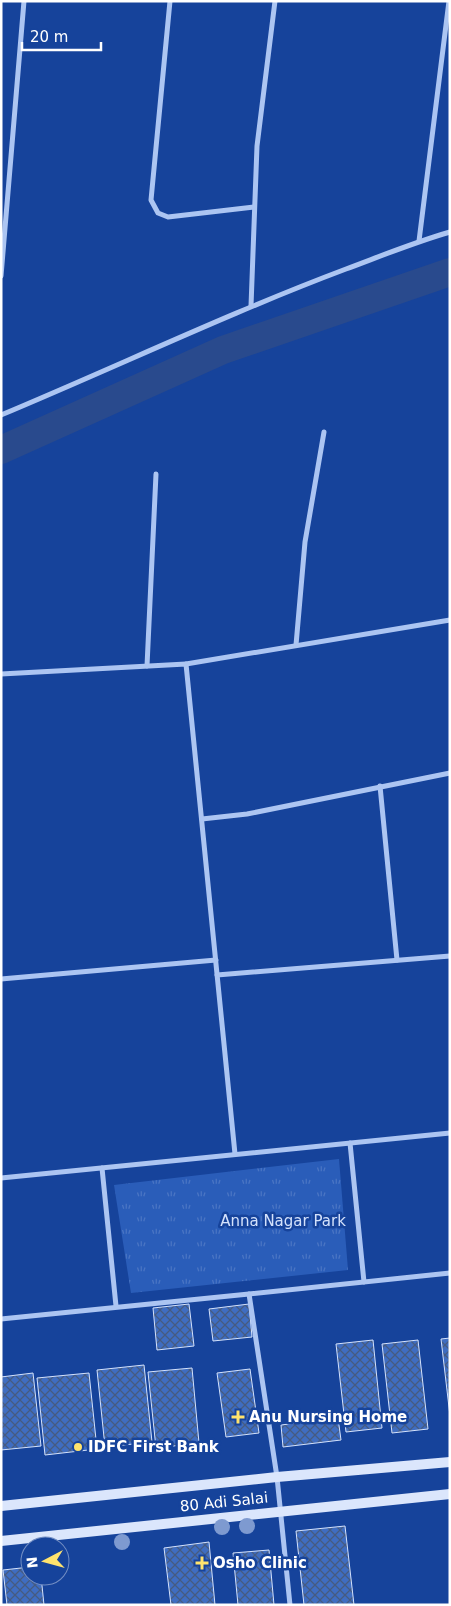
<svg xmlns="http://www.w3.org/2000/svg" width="451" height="1606" font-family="'DejaVu Sans',sans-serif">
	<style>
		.grass { fill: url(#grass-tufts) }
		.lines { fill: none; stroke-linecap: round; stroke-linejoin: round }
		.canal { stroke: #294a8d; stroke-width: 28 }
		.building { fill: url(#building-cross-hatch); stroke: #d4e2fc }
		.minor { stroke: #acc5f2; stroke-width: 5 }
		.secondary { stroke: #dbe6fc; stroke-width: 10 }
		.tree { fill: #7e9ad0 }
		.poi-dot { fill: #ffe36d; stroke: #16439b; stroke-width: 2 }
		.labels { text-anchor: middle; stroke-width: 5; stroke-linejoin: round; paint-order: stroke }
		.park-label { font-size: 15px; fill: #d4e2fc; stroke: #16439b }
		.poi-label { font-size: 15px; font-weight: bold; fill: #fff; stroke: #16439b; text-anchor: start }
		.street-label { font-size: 15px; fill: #fff; stroke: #16439b }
	</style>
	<defs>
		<pattern id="grass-tufts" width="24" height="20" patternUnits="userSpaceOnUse" patternTransform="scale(1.25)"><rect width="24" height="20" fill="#2a5db9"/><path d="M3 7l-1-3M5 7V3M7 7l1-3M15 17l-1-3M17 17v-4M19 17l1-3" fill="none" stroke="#4a75c4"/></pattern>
		<pattern id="building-cross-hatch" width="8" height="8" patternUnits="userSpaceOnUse" patternTransform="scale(1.25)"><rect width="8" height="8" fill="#3f6dc1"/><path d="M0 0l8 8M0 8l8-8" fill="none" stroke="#465b81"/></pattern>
	</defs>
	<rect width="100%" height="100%" fill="#16439b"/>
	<polygon class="grass" points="339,1159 348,1270 131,1293 114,1185"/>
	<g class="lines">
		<polyline class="canal" points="1,450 223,350 450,272"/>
	</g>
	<g class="building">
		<polygon points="189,1304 194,1346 157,1350 153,1308"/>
		<polygon points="249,1304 252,1337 213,1341 209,1309"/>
		<polygon points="450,1338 450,1416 441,1339"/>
		<polygon points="373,1340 382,1428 346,1432 336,1344"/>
		<polygon points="418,1340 428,1429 392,1433 382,1344"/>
		<polygon points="144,1365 152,1442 105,1447 97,1370"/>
		<polygon points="192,1368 199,1443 156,1448 148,1372"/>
		<polygon points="250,1369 259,1433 226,1437 217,1373"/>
		<polygon points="33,1373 41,1446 1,1450 1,1377"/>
		<polygon points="89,1373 97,1449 45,1455 37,1378"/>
		<polygon points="338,1418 341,1440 283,1447 281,1425"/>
		<polygon points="345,1526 354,1605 304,1605 296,1531"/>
		<polygon points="209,1542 215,1605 171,1605 164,1548"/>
		<polygon points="269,1550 274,1605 238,1605 233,1553"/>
		<polygon points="30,1567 30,1576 41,1576 44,1605 7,1605 3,1570"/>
	</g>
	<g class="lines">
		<g class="minor">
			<polyline points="170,1 151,200 158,213 168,217 254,207"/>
			<polyline points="419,241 449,1"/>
			<polyline points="1,276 24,1"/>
			<polyline points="251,306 257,146 275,1"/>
			<path d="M1 415C116 367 229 313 346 269 381 256 415 242 450 232"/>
			<polyline points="296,645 305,542 324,432"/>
			<polyline points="186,664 450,620"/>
			<polyline points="147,666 156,474"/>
			<polyline points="1,674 186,664 235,1154"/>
			<polyline points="380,786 397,960"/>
			<polyline points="202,819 247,814 450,773"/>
			<polyline points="217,975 450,956"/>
			<polyline points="1,979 216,960"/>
			<polyline points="350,1143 364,1282"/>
			<polyline points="102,1168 116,1306"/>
			<polyline points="1,1178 450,1133"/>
			<polyline points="1,1319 249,1294"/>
			<polyline points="290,1605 277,1477 249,1294 450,1273"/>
		</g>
		<g class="secondary">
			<polyline points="1,1506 277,1477 450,1462"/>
			<polyline points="1,1541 450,1494"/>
		</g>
	</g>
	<g class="tree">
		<circle cx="247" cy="1526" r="8"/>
		<circle cx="222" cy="1527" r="8"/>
		<circle cx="122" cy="1542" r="8"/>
	</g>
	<g class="poi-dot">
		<path d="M235.5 1409.5h5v5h5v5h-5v5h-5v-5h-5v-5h5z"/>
		<circle cx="78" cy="1447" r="5"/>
		<path d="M199.5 1555.5h5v5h5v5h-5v5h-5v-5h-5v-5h5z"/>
	</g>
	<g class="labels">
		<g class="park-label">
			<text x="283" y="1226">Anna Nagar Park</text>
		</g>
		<g class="poi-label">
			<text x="249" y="1422">Anu Nursing Home</text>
			<text x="88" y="1452">IDFC First Bank</text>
			<text x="213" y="1568">Osho Clinic</text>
		</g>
		<g class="street-label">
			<text transform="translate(224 1502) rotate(-6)" y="5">80 Adi Salai</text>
		</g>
	</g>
	<rect width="451" height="1606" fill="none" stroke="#ffffff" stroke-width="5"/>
	<g transform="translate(45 1561) rotate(264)"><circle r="24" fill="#16439b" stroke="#738ec3"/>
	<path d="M0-4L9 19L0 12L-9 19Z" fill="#ffe36d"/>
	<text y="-8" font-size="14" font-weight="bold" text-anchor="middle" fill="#ffffff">N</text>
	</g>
	<path d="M22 42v8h79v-8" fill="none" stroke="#ffffff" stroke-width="2.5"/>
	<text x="30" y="42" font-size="15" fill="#ffffff" stroke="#16439b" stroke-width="4" paint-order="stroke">20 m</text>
</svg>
